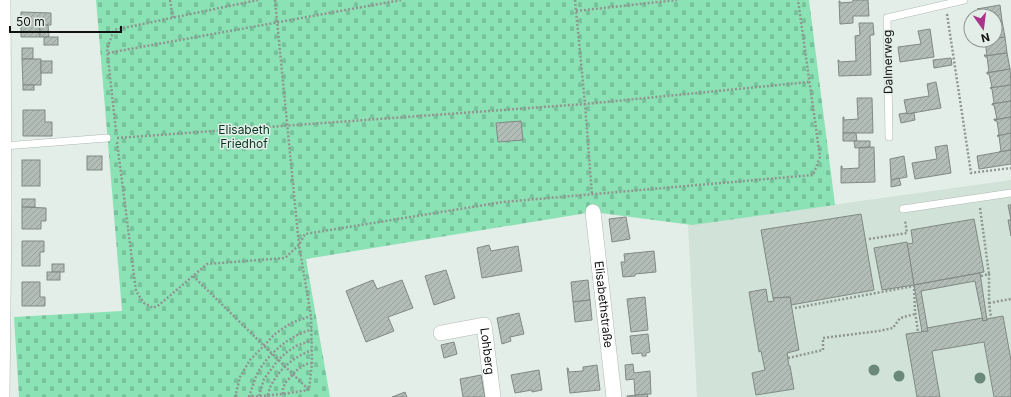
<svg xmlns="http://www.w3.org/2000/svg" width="1011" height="397" font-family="Inter,sans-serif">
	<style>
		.built { fill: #d1e2d8 }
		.cemetery { fill: url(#cemetery-stones) }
		.building { fill: url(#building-hatch); stroke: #808984 }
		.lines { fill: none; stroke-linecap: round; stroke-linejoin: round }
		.service-casing { stroke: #afb9b3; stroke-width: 8 }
		.minor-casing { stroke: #afb9b3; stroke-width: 16 }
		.path { stroke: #8f9692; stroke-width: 2.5; stroke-dasharray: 2 2; stroke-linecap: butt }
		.service { stroke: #fff; stroke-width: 7 }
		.minor { stroke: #fff; stroke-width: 15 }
		.tree { fill: #6b897b }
		.labels { text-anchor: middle; stroke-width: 3; stroke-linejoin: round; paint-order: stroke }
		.street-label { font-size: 12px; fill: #0f1210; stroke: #e4eee8 }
		.park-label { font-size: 12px; fill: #083622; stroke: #e4eee8 }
	</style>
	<defs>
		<pattern id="cemetery-stones" width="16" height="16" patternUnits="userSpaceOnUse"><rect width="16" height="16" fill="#8be2b5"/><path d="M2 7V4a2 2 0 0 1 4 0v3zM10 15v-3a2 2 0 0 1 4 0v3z" fill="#77c19b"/></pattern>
		<pattern id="building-hatch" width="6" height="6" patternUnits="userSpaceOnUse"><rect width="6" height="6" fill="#b3bdb7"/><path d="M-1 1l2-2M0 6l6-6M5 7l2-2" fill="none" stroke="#99a19c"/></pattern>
	</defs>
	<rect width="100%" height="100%" fill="#e4eee8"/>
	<polygon class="built" points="1011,180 1011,397 697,397 688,225"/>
	<polygon class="cemetery" points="96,0 809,0 835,205 692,225 593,212 306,259 330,397 19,397 14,317 122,311"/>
	<g class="building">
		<polygon points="853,0 868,0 869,16 853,16 853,23 840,24 839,1 840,1 840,3 853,2"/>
		<polygon points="1000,5 1002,21 995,22 995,16 981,16 980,9 977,9"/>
		<polygon points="21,12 51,13 51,25 40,25 40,37 21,37"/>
		<polygon points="1002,21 1005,37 995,39 995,22"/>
		<polygon points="859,23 873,23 874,35 870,35 871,75 839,76 838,60 839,60 839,62 856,61 855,36 860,35"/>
		<polygon points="40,25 48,25 49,37 40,37"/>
		<polygon points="930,29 934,57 900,62 898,47 921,44 918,31"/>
		<rect x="44" y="37" width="14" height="8"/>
		<polygon points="1005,37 1007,53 985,56 984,55 987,55 985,41 982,41 995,40 995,39"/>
		<rect x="22" y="48" width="11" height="11"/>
		<polygon points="1007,53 1010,69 987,73 987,72 989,72 987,57 985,57 985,56"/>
		<polygon points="951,58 952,65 934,68 933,60"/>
		<polygon points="22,59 41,59 41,85 23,85"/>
		<rect x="41" y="61" width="11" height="12"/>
		<polygon points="1010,69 1011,85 990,88 992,87 989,74 987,74 987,73"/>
		<polygon points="936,82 941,108 907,114 904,100 929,96 927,84"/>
		<rect x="23" y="85" width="11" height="5"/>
		<polygon points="1011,85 1011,101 992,104 994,103 992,89 990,88"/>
		<polygon points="857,98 872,98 873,133 843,133 843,117 844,117 844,120 858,119"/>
		<polygon points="1011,101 1011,117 994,120 994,119 997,119 994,105 992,105 992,104"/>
		<polygon points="23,110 45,110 45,122 52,122 52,136 23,136"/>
		<polygon points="906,113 907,114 914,113 915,120 901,123 899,114"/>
		<polygon points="1011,117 1011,133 997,136 999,134 997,121 995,121 994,120"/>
		<polygon points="521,121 523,140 498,142 496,123"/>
		<polygon points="843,133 856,133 857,141 843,141"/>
		<polygon points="1011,133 1011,150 999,152 1001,151 999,136 997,136"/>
		<polygon points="854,141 870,141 870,147 855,148"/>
		<polygon points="947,145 951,173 915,179 912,163 937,159 935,147"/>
		<polygon points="874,147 875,182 841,183 841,166 842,166 842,169 859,168 859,148"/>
		<polygon points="1011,150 1011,164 979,169 977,156"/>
		<rect x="87" y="156" width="15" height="14"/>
		<polygon points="904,156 907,177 891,180 890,159"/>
		<rect x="22" y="160" width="18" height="26"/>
		<polygon points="899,178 901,185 891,187 891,180"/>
		<rect x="22" y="199" width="13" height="8"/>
		<polygon points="1008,205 1011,205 1011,236 1008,220 1011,220"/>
		<polygon points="22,207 46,208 46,221 41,221 41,229 22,229"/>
		<polygon points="861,214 874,290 791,305 790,297 773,298 761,230"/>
		<polygon points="626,217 630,239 612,242 609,219"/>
		<polygon points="974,219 984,272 914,285 907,244 913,243 911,230"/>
		<polygon points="22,241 44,241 44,252 40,252 40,266 22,266"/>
		<polygon points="907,242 914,285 882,290 874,248"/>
		<polygon points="489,245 491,251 518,246 522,271 482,278 477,248"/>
		<polygon points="654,251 656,272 635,274 635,276 623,277 621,262 625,262 624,254"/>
		<rect x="52" y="264" width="12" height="8"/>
		<polygon points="446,270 455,298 434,305 425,276"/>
		<rect x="47" y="272" width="13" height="8"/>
		<polygon points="980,273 987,320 983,321 975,281 921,291 928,331 922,332 914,285"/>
		<polygon points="373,280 377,289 402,280 413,308 388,317 394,331 366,342 346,291"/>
		<polygon points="588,280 590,300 573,302 571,282"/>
		<polygon points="22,282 40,282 40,297 45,297 45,306 22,306"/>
		<polygon points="766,289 768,302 774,301 773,298 790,297 799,350 787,353 789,366 790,366 794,389 756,395 752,373 765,370 761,351 759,352 749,292"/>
		<polygon points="645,297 648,330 631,332 627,299"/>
		<polygon points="590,300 592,320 575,322 573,302"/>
		<polygon points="519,313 524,334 510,337 511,341 502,344 497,318"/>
		<polygon points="1003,316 1011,360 1011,397 994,397 984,342 932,351 940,397 917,397 906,334 928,331 927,328 982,318 983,321 987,320 987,319"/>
		<polygon points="648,334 650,352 646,353 646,356 642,356 642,353 632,354 630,336"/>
		<polygon points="454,342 457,354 444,358 441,345"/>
		<polygon points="633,364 634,373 650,371 651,394 635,395 634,379 626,380 625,365"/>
		<polygon points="597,365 600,390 570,393 567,368 568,368 569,372 583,371 583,367"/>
		<polygon points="539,370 542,390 532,392 532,390 515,393 511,375"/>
		<polygon points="481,375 485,397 463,397 460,379"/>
		<polygon points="405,392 407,397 392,397"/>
		<polygon points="647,394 648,397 627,397 627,396"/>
	</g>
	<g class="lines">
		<defs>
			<g id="service">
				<polyline points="889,137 887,18 964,0"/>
				<polyline points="4,146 107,138"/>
				<polyline points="903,209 1011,193"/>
			</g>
			<g id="minor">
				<path id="s1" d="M593 212 614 397"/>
				<path id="s2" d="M441 333 484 325 493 397"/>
				<polyline points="2,397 4,209 3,0"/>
			</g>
		</defs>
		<use href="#service" class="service-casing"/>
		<use href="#minor" class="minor-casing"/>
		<g class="path">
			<polyline points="170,0 173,18"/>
			<polyline points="275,0 299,245 311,316 312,363 309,390"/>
			<polyline points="575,0 585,104 592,195"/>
			<polyline points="576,11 677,0"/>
			<polyline points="947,14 971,173 1011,168"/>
			<polyline points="108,53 401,0"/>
			<polyline points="116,131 107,49 114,30 258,0"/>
			<polyline points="117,138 585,104 809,82"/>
			<polyline points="117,142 136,291 144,303 153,308 159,305 207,264 285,258 299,245 305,234 503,202 813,175 820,157 798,0"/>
			<polyline points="980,208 989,274"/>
			<polyline points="869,239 907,233 905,220"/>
			<polyline points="193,276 309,390"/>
			<polyline points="981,276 989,274 989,303 991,318"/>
			<polyline points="989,303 1011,299"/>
			<polyline points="795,308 914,286 915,311 918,332"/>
			<polyline points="788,358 823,350 823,338 879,331 893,328 900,318 915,314"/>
			<polyline points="283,394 283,388 286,382 298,369 306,364 312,363"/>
			<path d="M268 395C269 391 270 386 273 382 281 367 296 356 312 350"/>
			<polyline points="259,396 264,379 278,360 287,352 296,346 312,340"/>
			<polyline points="235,397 240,377 250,360 275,334 291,323 311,316"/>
			<polyline points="248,397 283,394 308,390"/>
			<path d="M249 397C251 391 253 385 255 379 260 364 278 346 292 338 298 334 305 332 312 329"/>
		</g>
		<use href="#service" class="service"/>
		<use href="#minor" class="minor"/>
	</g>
	<g class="tree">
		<circle cx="874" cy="370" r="5.5"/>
		<circle cx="899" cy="376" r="5.5"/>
		<circle cx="980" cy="378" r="5.5"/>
	</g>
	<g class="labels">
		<g class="street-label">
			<text transform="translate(888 62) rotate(-91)" y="4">Dalmerweg</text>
			<text dy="4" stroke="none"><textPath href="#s1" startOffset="93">Elisabethstraße</textPath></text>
			<text dy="4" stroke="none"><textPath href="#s2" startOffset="70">Lohberg</textPath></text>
		</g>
		<g class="park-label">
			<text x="244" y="134">Elisabeth<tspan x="244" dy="14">Friedhof</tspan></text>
		</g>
	</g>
	<g transform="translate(983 28) rotate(166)"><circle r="19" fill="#e4eee8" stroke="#8f9692"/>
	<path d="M0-3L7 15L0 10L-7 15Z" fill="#ab348b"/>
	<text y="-6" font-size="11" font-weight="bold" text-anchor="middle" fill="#0f1210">N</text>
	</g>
	<path d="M10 26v6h111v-6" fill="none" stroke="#0f1210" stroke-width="2"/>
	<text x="16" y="26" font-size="12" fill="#0f1210" stroke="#e4eee8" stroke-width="3" paint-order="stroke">50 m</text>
</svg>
